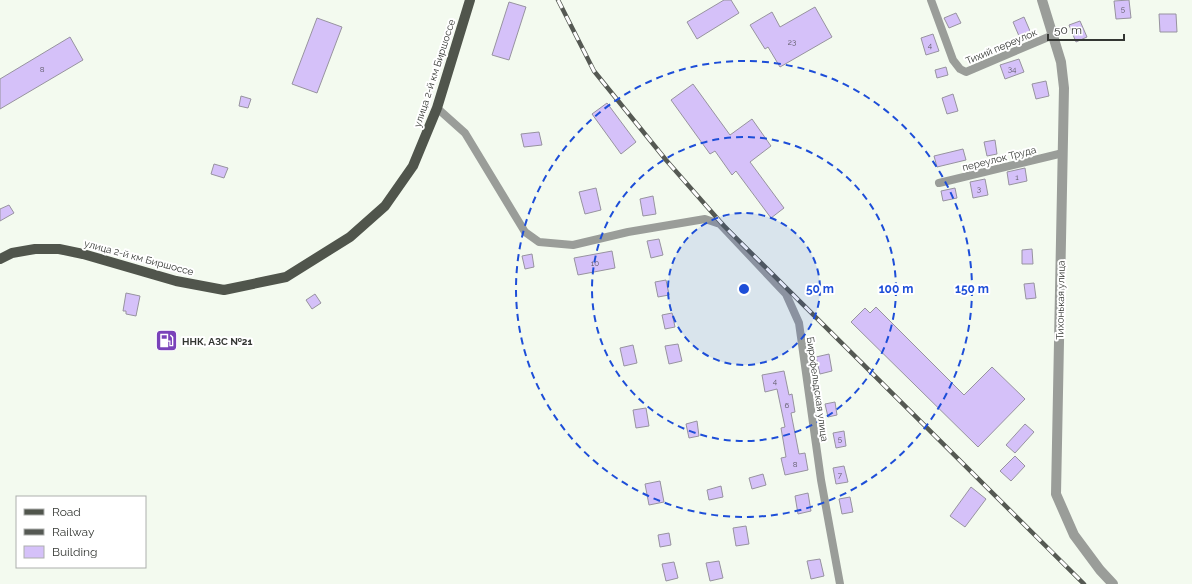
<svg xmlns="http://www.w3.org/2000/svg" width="1192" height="584" font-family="Raleway,sans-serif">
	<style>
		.building { fill: #d5c1f9; stroke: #97939f }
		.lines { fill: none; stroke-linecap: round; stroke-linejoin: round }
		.minor { stroke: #9a9d99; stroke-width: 8 }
		.tertiary { stroke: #9a9d99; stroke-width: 10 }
		.primary { stroke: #50554c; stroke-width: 10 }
		.rail-casing { stroke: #555953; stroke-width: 4.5 }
		.rail { stroke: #fff; stroke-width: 3; stroke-dasharray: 9; stroke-linecap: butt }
		.ring { fill: none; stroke: #1d4ed8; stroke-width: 2; stroke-dasharray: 7 5 }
		.labels { text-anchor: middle; stroke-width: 4; stroke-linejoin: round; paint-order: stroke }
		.number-label { font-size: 8px; fill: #5c5964 }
		.street-label { font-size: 10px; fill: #333632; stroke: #fff }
		.poi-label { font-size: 10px; font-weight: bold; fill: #333632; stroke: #fff; text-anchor: start }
		.centre { fill: #1d4ed8; stroke: #fff; stroke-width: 2 }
		.ring-label { font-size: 12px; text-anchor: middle; font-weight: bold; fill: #1d4ed8; stroke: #fff; stroke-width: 4; stroke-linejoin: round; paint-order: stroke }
	</style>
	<rect width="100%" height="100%" fill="#f3faef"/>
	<g class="building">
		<polygon points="724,0 731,0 739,13 697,39 687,22"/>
		<polygon points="1129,0 1131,18 1116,19 1114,1"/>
		<polygon points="509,2 526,7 509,60 492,55"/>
		<polygon points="815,7 832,37 780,67 768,47 765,49 750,25 772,12 780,27"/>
		<polygon points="956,13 961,23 949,28 944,18"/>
		<polygon points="1159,14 1176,14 1177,32 1160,32"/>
		<polygon points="1024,17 1030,31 1019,36 1013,22"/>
		<polygon points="317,18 342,27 317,93 292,84"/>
		<polygon points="1080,21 1087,37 1076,42 1069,25"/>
		<polygon points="933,34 939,51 926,55 921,38"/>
		<polygon points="70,37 83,60 0,109 0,79"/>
		<polygon points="1019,59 1024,72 1005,79 1000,65"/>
		<polygon points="946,67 948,75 937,78 935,70"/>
		<polygon points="1046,81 1049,96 1036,99 1032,84"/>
		<polygon points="693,84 730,135 752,119 771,146 750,162 784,208 771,218 736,171 732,175 715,151 710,154 671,100"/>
		<polygon points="953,94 958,111 947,114 942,98"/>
		<polygon points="241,96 251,99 248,108 239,106"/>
		<polygon points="607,103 636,142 621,154 592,114"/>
		<polygon points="539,132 542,145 524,147 521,134"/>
		<polygon points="995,140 997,154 987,156 984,142"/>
		<polygon points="963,149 966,160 937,167 934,156"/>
		<polygon points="214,164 228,168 224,178 211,174"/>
		<polygon points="1025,168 1027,181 1009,185 1007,172"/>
		<polygon points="985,179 988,195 973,198 970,182"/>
		<polygon points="596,188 601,210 585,214 579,192"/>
		<polygon points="955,188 957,198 943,201 941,191"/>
		<polygon points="653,196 656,214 643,216 640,199"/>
		<polygon points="9,205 14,213 0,221 0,209"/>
		<polygon points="659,239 663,255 651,258 647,241"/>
		<polygon points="1032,249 1033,264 1022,264 1022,250"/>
		<polygon points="612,251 615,268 578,275 574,258"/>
		<polygon points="532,254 534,267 525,269 522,256"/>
		<polygon points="666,280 669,295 658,297 655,282"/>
		<polygon points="1034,283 1036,298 1026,299 1024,284"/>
		<polygon points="126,293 140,296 136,316 126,314 126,311 123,311"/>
		<polygon points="315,294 321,303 312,309 306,300"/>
		<polygon points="876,307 964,395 992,367 1025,399 978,447 851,322 865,308 870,313"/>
		<polygon points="672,313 675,327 665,329 662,315"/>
		<polygon points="678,344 682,361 669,364 665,346"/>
		<polygon points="633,345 637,363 624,366 620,348"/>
		<polygon points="829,354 832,371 820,374 816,357"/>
		<polygon points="784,371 789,395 792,394 795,412 791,413 799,454 805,453 808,470 785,475 781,458 786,457 781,428 785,427 777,389 765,392 762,375"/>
		<polygon points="835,402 837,415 828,417 825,404"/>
		<polygon points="646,408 649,426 636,428 633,410"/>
		<polygon points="697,421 699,436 689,438 686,424"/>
		<polygon points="1025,424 1034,432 1015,453 1006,445"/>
		<polygon points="844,431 846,446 836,448 833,433"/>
		<polygon points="1015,456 1025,466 1011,481 1000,471"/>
		<polygon points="844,466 848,482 836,484 833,468"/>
		<polygon points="763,474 766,485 752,489 749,478"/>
		<polygon points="660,481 664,502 649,505 645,484"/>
		<polygon points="721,486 723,497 709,500 707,490"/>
		<polygon points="971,487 986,499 965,527 950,516"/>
		<polygon points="808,493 811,511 798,514 795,496"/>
		<polygon points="850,497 853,512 842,514 839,499"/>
		<polygon points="746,526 749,544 736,546 733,528"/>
		<polygon points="669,533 671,545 660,547 658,535"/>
		<polygon points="820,559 824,576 811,579 807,561"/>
		<polygon points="719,561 723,578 710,581 706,563"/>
		<polygon points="674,562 678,578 666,581 662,564"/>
	</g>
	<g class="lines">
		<g class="minor">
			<polyline points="931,0 953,60 960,69 966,72 1053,35"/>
			<polyline points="437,108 465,133 525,232 539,242 573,245 628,232 705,219 720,224 786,294 799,323 821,480 840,584"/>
			<polyline points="939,183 1063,153"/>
		</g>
		<polyline class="tertiary" points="1042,0 1061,62 1064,88 1056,494 1074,535 1100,570 1113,584"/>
		<polyline class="primary" points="0,259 12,253 35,249 59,249 83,254 176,281 224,290 286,277 350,237 385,206 413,166 437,108 470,0"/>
		<defs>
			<polyline id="rail" points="558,0 594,71 666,160 724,226 1084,584"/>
		</defs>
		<use href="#rail" class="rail-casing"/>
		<use href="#rail" class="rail"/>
	</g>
	<circle cx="744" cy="289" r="76" fill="#1d4ed8" fill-opacity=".12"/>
	<g class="ring">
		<circle cx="744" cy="289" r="76"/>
		<circle cx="744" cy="289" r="152"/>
		<circle cx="744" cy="289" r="228"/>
	</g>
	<defs>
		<symbol id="fuel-square" viewBox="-11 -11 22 22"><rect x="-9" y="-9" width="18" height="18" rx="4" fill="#7942b9" stroke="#fff"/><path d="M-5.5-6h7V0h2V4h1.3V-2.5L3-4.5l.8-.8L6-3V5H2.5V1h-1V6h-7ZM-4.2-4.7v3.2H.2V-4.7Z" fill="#fff"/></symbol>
	</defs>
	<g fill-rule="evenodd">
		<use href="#fuel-square" x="154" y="328" width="25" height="25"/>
	</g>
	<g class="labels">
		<g class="number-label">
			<text x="1123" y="12">5</text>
			<text x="792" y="45">23</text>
			<text x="930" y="48">4</text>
			<text x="42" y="72">8</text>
			<text x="1012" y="72">34</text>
			<text x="1017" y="180">1</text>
			<text x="979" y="192">3</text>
			<text x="595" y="266">10</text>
			<text x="775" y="384">4</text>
			<text x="787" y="408">6</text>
			<text x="840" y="442">5</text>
			<text x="795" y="467">8</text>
			<text x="840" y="478">7</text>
		</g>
		<g class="street-label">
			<text transform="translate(1001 46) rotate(-23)" y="4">Тихий переулок</text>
			<text transform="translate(434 73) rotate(-72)" y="4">улица 2-й км Биршоссе</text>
			<text transform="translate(999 158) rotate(-14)" y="4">переулок Труда</text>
			<text transform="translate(139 257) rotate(15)" y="4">улица 2-й км Биршоссе</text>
			<text transform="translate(1060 300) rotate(-89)" y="4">Тихонькая улица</text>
			<text transform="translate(818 389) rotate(82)" y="4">Бирофельдская улица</text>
		</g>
		<g class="poi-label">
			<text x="182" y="345">ННК, АЗС №21</text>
		</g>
	</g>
	<circle cx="744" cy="289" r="6" class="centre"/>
	<g class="ring-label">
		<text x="820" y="293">50 m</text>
		<text x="896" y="293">100 m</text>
		<text x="972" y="293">150 m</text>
	</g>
	<rect x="16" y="496" width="130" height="72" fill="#ffffff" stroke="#adafad"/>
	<rect x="24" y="509" width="20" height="6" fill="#50554c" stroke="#adafad"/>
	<text x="52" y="516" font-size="12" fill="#333632">Road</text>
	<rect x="24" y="529" width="20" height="6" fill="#555953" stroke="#adafad"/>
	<text x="52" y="536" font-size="12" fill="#333632">Railway</text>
	<rect x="24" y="546" width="20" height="12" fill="#d5c1f9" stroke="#adafad"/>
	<text x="52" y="556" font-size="12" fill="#333632">Building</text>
	<path d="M1048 34v6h76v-6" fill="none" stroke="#333632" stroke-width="2"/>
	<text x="1054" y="34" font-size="12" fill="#333632" stroke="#ffffff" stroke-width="3" paint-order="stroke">50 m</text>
</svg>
